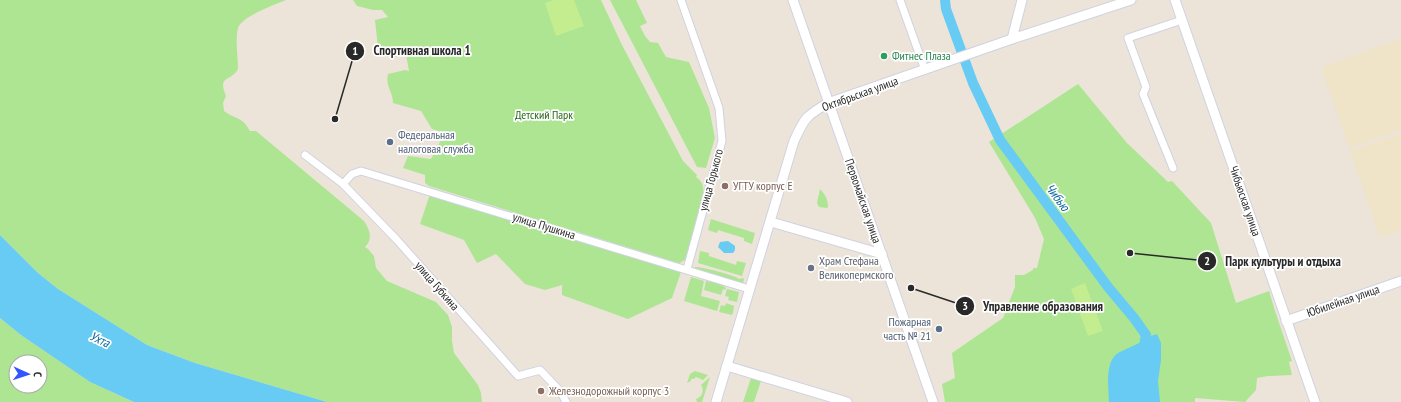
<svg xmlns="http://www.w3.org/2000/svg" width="1401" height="402" font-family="'PT Sans Narrow',sans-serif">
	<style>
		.education { fill: #efe3c8 }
		.green { fill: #ade593; fill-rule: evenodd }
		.pitch { fill: #c3ed8e }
		.water { fill: #67cbf3 }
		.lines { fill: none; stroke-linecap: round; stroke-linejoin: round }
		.river { stroke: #67cbf3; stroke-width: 10 }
		.street-casing { stroke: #cfd2e3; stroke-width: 9 }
		.secondary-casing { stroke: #cfd2e3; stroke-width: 11 }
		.street { stroke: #fff; stroke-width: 7 }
		.secondary { stroke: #fff; stroke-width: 9 }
		.leisure-dot { fill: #2e9e5b; stroke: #fff; stroke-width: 1.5 }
		.service-dot { fill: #5c6f8a; stroke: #fff; stroke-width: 1.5 }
		.education-dot { fill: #8d6e63; stroke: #fff; stroke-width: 1.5 }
		.worship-dot { fill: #6b7280; stroke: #fff; stroke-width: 1.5 }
		.labels { text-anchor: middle; stroke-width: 3.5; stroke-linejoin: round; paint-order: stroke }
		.leisure-label { font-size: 12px; fill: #27864d; stroke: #fff; text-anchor: start }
		.street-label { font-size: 12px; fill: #292929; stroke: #fff }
		.park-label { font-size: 12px; fill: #266816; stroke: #fff }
		.service-label { font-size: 12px; fill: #4e5e75; stroke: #fff; text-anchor: start }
		.education-label { font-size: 12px; fill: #785e54; stroke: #fff; text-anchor: start }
		.worship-label { font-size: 12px; fill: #5b616d; stroke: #fff; text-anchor: start }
		.water-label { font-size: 13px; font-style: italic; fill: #08679e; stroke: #fff }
		.leader { fill: none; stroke: #292929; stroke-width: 1.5 }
		.callout-dot { fill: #292929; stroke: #fff; stroke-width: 1.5 }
		.mark-label { font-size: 12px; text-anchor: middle; font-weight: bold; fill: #fff }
		.callout-label { font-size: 13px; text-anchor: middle; font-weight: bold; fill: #292929; stroke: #fff; stroke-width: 3.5; stroke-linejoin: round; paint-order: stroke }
	</style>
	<rect width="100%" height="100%" fill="#ece4d9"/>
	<g class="education">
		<polygon points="1401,39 1401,130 1349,148 1321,67"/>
		<polygon points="1401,133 1401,231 1380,238 1350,151"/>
	</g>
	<g class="green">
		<path d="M0 0H286C274 5 242 16 238 28 235 40 238 56 238 69 231 82 217 75 226 96L223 103 224 111C236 120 242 116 250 131H256L364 221C370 230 373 239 365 247L368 249 374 256 376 268 387 281 436 302 448 315 452 327V341L454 353 478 385 481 393 482 402H327L195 363 147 345 58 289 38 273 0 235Z"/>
		<path d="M353 0H601L622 45 683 161 697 175 696 177C702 181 704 186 703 193L686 259 680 263 675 262 429 186 425 183V175L403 168 408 156 431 159 442 138V132L432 129 421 111 393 103C393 92 385 86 388 74L405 70 409 71 406 54 395 57H379L375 20 388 17 382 10H373L357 6Z"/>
		<polygon points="610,0 636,0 647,23 640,26 645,36 650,42 658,43 666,57 689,62 709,108 715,138 706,168 697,167"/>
		<polygon points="1078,84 1127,143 1168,182 1172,181 1211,223 1236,303 1269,291 1275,311 1292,361 1289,362 1292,375 1268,376 1257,378 1256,390 1245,402 1195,398 1195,402 945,402 942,384 955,378 952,353 1003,318 1015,287 1015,275 1024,275 1033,270 1033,268 1037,268 1044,239 1035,218 989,142"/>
		<path d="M820 189C825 194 828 200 828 207L827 208 819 207 817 203Z"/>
		<polygon points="430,194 681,272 672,298 628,319 562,295 562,285 545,290 525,284 496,254 477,263 464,240 420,224"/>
		<polygon points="711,219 755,233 752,244 744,241 744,238 718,230 717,233 708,230"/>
		<polygon points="700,251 709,253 709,256 736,265 737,261 746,263 742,276 698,263"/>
		<path d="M695 267C702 267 735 275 739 279L743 278 744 279 743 284 706 274 700 270 694 269Z"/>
		<polygon points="691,277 704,281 701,296 720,301 717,311 684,301"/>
		<path d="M706 281C712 282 722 284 726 288L725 290 723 289 721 295 704 290Z"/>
		<polygon points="727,289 739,292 737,302 728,300 729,297 725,296"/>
		<polygon points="726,303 734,306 733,313 732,315 719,312 721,305 725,306"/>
		<path d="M0 318 21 335 90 382 134 402H0ZM16 362H40V386H16Z"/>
		<polygon points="695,371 708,375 703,380 696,377 694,379 691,379 691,381 687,383 690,374"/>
		<path d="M710 377 702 402H697L696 399C702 397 705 391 701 385Z"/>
		<polygon points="751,378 761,381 754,402 743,402"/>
	</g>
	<g class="pitch">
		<polygon points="553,0 574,0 584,26 556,36 545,3"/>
		<polygon points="1085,283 1103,331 1088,336 1071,289"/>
	</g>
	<g class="water">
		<polygon points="0,235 38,273 58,289 147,345 195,363 327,402 134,402 90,382 21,335 0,318"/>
		<polygon points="728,241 735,246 735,250 733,253 724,253 718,247 720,242"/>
		<path d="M1157 334 1161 343V360L1158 381 1160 402H1109C1109 387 1104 363 1118 353 1125 349 1134 346 1141 342V339Z"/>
	</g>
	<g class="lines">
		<polyline class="river" points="945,0 946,9 973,83 1000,140 1108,287 1134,318 1146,335 1143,351"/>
		<defs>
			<g id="street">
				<polyline points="681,0 719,108 722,141 687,269"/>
				<polyline points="900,0 925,70"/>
				<polyline points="305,155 343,184 397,240 518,376 540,370 561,392 566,402"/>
				<polyline points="1173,168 1143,94 1146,87 1128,38 1182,20"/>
				<polyline points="343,184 352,174 361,171 749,289"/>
			</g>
			<g id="secondary">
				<polyline points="793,0 933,402"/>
				<polyline points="1175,0 1315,402"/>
				<polyline points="1012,39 1022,0"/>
				<polyline points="771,222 882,254"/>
				<polyline points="1286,321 1401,281"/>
				<polyline points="727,366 847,402"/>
				<path d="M716 402 794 141C805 117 806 116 828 103L1012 39 1131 0"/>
			</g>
		</defs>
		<use href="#street" class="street-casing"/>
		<use href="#secondary" class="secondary-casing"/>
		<use href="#street" class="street"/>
		<use href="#secondary" class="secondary"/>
	</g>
	<circle class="leisure-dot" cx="884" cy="56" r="4"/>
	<g class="service-dot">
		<circle cx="390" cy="142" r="4"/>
		<circle cx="939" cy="329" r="4"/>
	</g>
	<g class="education-dot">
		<circle cx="725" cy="186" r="4"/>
		<circle cx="541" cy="391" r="4"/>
	</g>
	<circle class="worship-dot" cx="811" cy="268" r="4"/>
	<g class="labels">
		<g class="leisure-label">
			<text x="892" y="60">Фитнес Плаза</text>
		</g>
		<g class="street-label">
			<text transform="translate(860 94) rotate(-20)" y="4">Октябрьская улица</text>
			<text transform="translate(711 180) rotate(-75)" y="4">улица Горького</text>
			<text transform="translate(863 201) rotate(71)" y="4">Первомайская улица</text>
			<text transform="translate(1245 201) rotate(71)" y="4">Чибьюская улица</text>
			<text transform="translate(544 226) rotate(17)" y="4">улица Пушкина</text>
			<text transform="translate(437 286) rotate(49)" y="4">улица Губкина</text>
			<text transform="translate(1343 301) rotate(-19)" y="4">Юбилейная улица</text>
		</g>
		<g class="park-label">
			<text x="544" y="119">Детский Парк</text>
		</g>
		<g class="service-label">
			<text x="398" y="139">Федеральная<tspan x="398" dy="14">налоговая служба</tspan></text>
			<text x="931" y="326" text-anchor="end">Пожарная<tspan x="931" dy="14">часть № 21</tspan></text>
		</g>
		<g class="education-label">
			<text x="733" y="190">УГТУ корпус Е</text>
			<text x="549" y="395">Железнодорожный корпус 3</text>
		</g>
		<g class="worship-label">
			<text x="819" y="265">Храм Стефана<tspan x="819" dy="14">Великопермского</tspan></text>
		</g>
		<g class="water-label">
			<text transform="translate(1058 197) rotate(53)" y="5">Чибью</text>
			<text transform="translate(100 339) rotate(25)" y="5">Ухта</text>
		</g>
	</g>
	<path class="leader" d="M335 119L355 51M1130 253L1207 261M911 288L965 306"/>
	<g class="callout-dot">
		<circle cx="335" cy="119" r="4"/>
		<circle cx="1130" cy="253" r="4"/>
		<circle cx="911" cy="288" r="4"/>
		<circle cx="355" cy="51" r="10"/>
		<circle cx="1207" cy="261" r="10"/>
		<circle cx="965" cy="306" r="10"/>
	</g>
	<g class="mark-label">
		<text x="355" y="55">1</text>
		<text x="1207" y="265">2</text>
		<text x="965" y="310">3</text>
	</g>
	<g class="callout-label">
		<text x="422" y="55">Спортивная школа 1</text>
		<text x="1283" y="266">Парк культуры и отдыха</text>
		<text x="1043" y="311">Управление образования</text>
	</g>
	<g transform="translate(28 374) rotate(93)"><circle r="19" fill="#ffffff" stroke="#a9a9a9"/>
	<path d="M0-3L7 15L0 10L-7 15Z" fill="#3355ff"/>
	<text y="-6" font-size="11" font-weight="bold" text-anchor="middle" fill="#292929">С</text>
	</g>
</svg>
